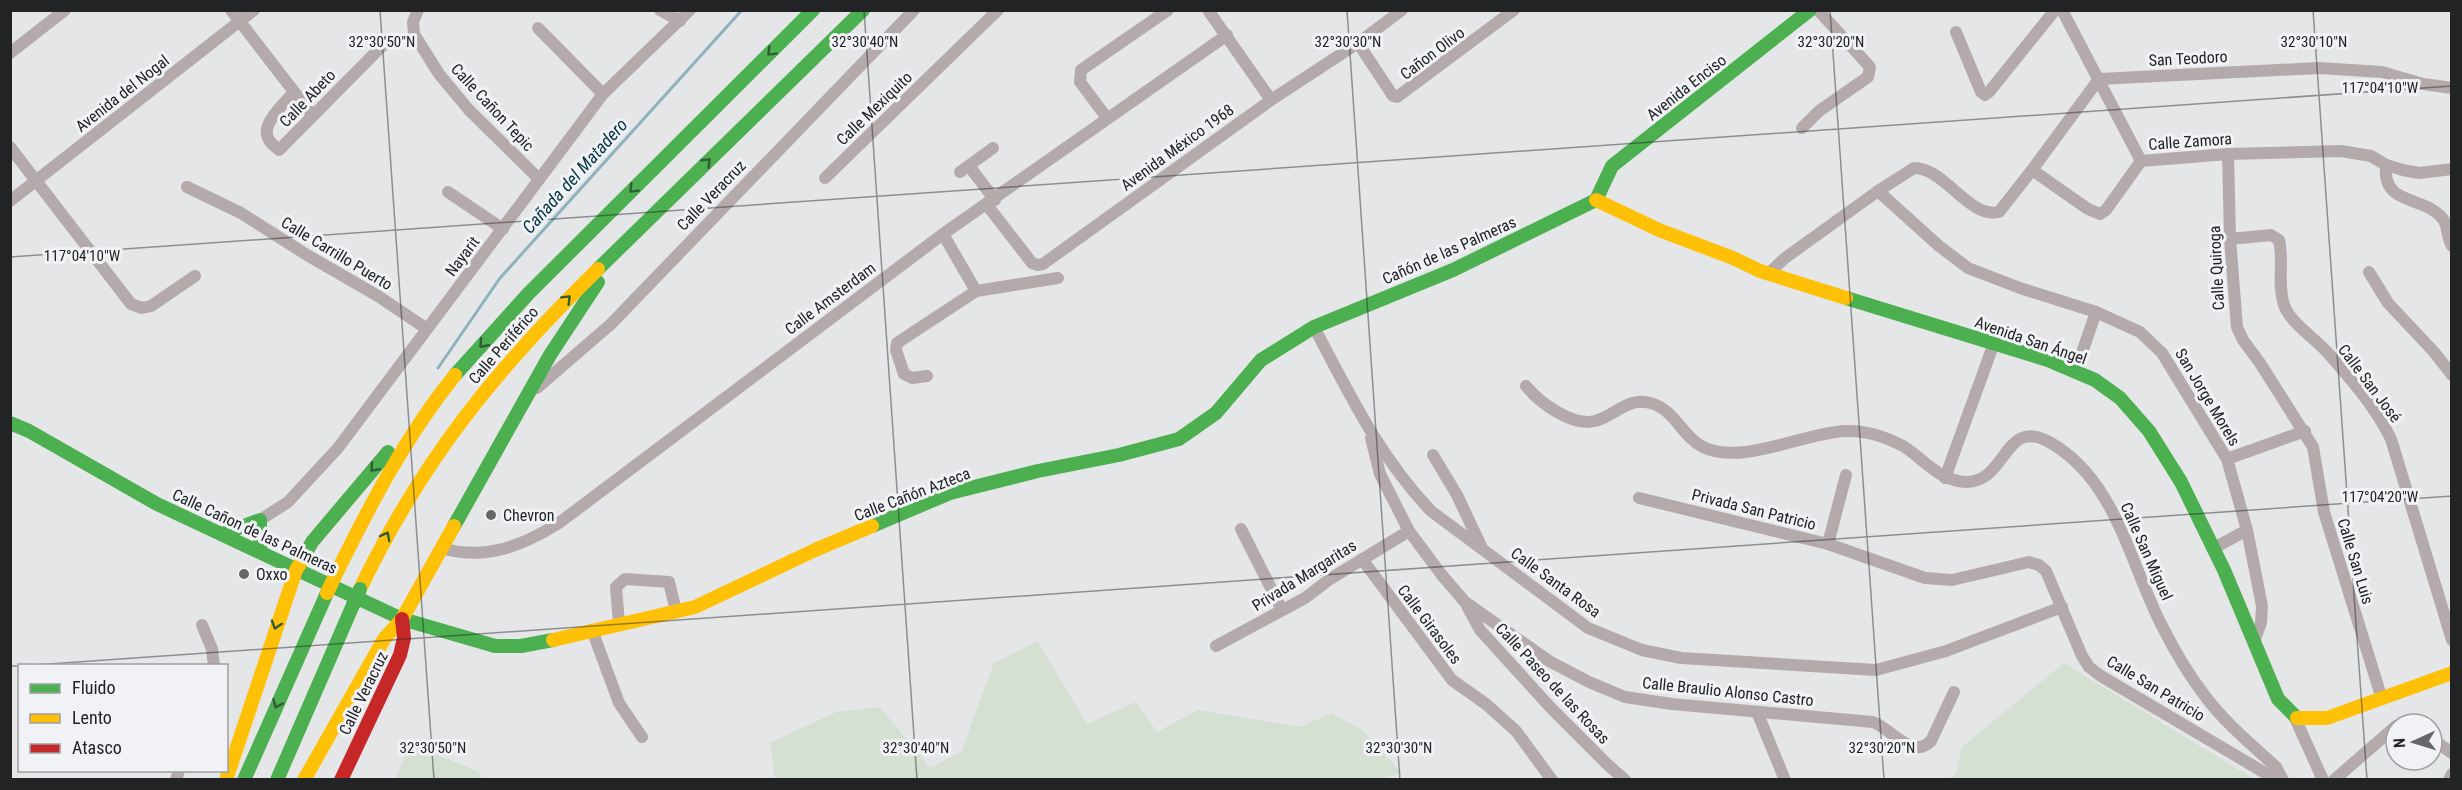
<svg xmlns="http://www.w3.org/2000/svg" width="2462" height="790" font-family="'Roboto Condensed',sans-serif">
	<style>
		.green { fill: #d4e0d2 }
		.lines { fill: none; stroke-linecap: round; stroke-linejoin: round }
		.stream { stroke: #8eb2bd; stroke-width: 3 }
		.street { stroke: #b5aaab; stroke-width: 12 }
		.fast { stroke: #4caf50; stroke-width: 14 }
		.slow { stroke: #ffc107; stroke-width: 14 }
		.jam { stroke: #c62828; stroke-width: 14 }
		.fast-bridge { stroke: #4caf50; stroke-width: 14 }
		.slow-bridge { stroke: #ffc107; stroke-width: 14 }
		.oneway { stroke: #335b36 }
		.ticks { fill: none; stroke: #222324; stroke-width: 1.5; stroke-opacity: 0.45 }
		.poi-dot { fill: #666769; stroke: #f1f2f6; stroke-width: 2 }
		.labels { text-anchor: middle; stroke-width: 6; stroke-linejoin: round; paint-order: stroke }
		.street-label { font-size: 16px; fill: #222324; stroke: #f1f2f6 }
		.poi-label { font-size: 16px; fill: #222324; stroke: #f1f2f6; text-anchor: start }
		.water-label { font-size: 18px; font-style: italic; fill: #053743; stroke: #f1f2f6 }
		.ticks-label { font-size: 15px; text-anchor: middle; fill: #222324; stroke: #f1f2f6; stroke-width: 6; stroke-linejoin: round; paint-order: stroke }
	</style>
	<rect width="100%" height="100%" fill="#e5e6e8"/>
	<g class="green">
		<polygon points="1037,641 1087,724 1136,702 1157,732 1198,710 1300,727 1332,713 1362,730 1402,773 1377,780 775,779 770,743 836,712 880,707 930,768 961,752 994,663"/>
		<polygon points="2064,663 2254,779 1948,779 1956,773 1962,747"/>
		<polygon points="409,744 478,771 482,779 396,779"/>
	</g>
	<g class="lines">
		<polyline class="stream" points="438,368 500,278 742,10"/>
		<g class="street">
			<polyline points="231,10 312,115"/>
			<polyline points="418,10 413,22 414,34 439,74 469,110 538,178"/>
			<polyline points="660,10 680,21"/>
			<polyline points="1208,10 1271,100"/>
			<polyline points="2062,10 2141,161"/>
			<polyline points="538,28 603,94"/>
			<polyline points="1956,32 1981,92 1985,95 1989,92 2055,10"/>
			<polyline points="1358,43 1393,96 1397,97 1514,10"/>
			<polyline points="10,53 65,10"/>
			<path d="M294 92C285 103 259 125 269 140 271 144 276 147 279 150L385 43"/>
			<polyline points="1107,118 1080,82 1081,70 1168,10"/>
			<polyline points="1802,128 1819,111 1868,77 1870,67 1818,10"/>
			<polyline points="10,147 131,304 142,308 151,306 195,276"/>
			<polyline points="2228,154 2230,239 2237,327 2243,340 2260,363 2313,447 2324,512 2382,699"/>
			<path d="M2386 165C2382 207 2423 194 2443 219 2448 226 2447 238 2452 246"/>
			<polyline points="969,166 995,200"/>
			<polyline points="2032,170 2088,209 2100,214 2106,210 2141,161 2228,154 2341,151 2371,156 2386,165 2403,170 2419,173 2452,169"/>
			<polyline points="960,172 993,148"/>
			<polyline points="825,178 998,10"/>
			<polyline points="187,187 241,213 307,255 378,296 427,329"/>
			<polyline points="1878,191 1939,246 1968,268 2020,288 2096,312 2140,332 2162,353 2227,459 2247,530 2262,606 2261,623 2254,642"/>
			<polyline points="448,192 503,229"/>
			<polyline points="10,201 254,10"/>
			<polyline points="987,205 1032,263 1037,265 1043,264 1271,100 1358,43 1402,10"/>
			<polyline points="943,234 976,291"/>
			<path d="M2230 239 2271 235 2279 240C2284 261 2277 284 2284 305 2291 324 2315 338 2328 353 2351 379 2376 408 2391 439L2452 640"/>
			<polyline points="2369,272 2388,303 2434,352 2452,375"/>
			<path d="M1768 274 1785 258 1878 191 1914 168C1945 168 1969 219 1999 212L2032 170 2099 79 2319 68 2382 72 2423 84 2452 88"/>
			<path d="M1314 327C1349 393 1378 455 1431 511L1588 628 1642 650 1681 658 1876 670 1946 651 2062 607"/>
			<polyline points="2076,370 2096,312"/>
			<polyline points="927,376 912,378 904,374 896,350 897,343 976,291 1058,278"/>
			<path d="M1526 386C1539 402 1572 427 1595 421 1615 416 1627 397 1650 403 1674 408 1682 437 1703 447 1742 466 1803 433 1845 431 1865 430 1886 437 1903 446 1924 459 1940 482 1967 482 2008 481 2004 415 2051 443 2116 481 2129 561 2161 624 2173 648 2188 674 2205 696 2225 723 2252 745 2276 767L2283 780"/>
			<polyline points="537,388 611,324 914,10"/>
			<path d="M1371 438 1380 474 1409 531 1441 574 1465 602 1549 661 1589 682 1625 697 1672 704 1873 722C1893 730 1912 760 1931 741L1954 692"/>
			<polyline points="1433,455 1457,495 1481,546"/>
			<polyline points="2227,459 2305,431"/>
			<polyline points="1945,478 1994,343"/>
			<polyline points="1639,498 1828,544 1925,578 1952,580 2029,562 2039,565 2046,571 2082,656 2089,667 2101,676 2277,780"/>
			<polyline points="260,520 288,502 338,448 603,94 690,10"/>
			<polyline points="1241,529 1282,610"/>
			<polyline points="1828,544 1846,475"/>
			<polyline points="2216,547 2247,530"/>
			<path d="M442 548C485 561 522 546 559 523L943 234 1227 35"/>
			<polyline points="1362,559 1452,680 1486,704 1516,731 1552,780"/>
			<polyline points="1467,606 1480,630 1551,708 1607,764 1625,780"/>
			<polyline points="619,623 616,587 625,579 669,582 676,611"/>
			<polyline points="202,625 212,649 214,666"/>
			<polyline points="592,630 619,703 642,737"/>
			<polyline points="1216,646 1305,598 1330,579 1409,531"/>
			<polyline points="1757,712 1785,780"/>
			<polyline points="2295,718 2323,780"/>
			<polyline points="2432,739 2452,753"/>
			<polyline points="176,780 179,770"/>
			<polyline points="2334,780 2396,726"/>
			<polyline points="2449,780 2452,774"/>
		</g>
		<g class="fast">
			<polyline points="1596,200 1612,166 1810,10"/>
			<polyline points="598,269 863,10"/>
			<polyline points="1846,298 2048,360 2095,380 2120,398 2149,431 2181,482 2224,570 2278,699 2297,718"/>
			<polyline points="455,375 528,294 813,10"/>
			<polyline points="10,423 29,431 157,504 402,619 495,646 521,646 553,640"/>
			<polyline points="454,526 550,355 598,282"/>
			<polyline points="872,526 950,493 1038,471 1119,455 1179,439 1216,413 1261,360 1314,327 1453,270 1596,200"/>
			<polyline points="222,534 260,520 260,551"/>
			<polyline points="301,562 312,542 388,452"/>
			<polyline points="244,780 327,593"/>
			<polyline points="277,780 353,605"/>
		</g>
		<g class="slow">
			<polyline points="1596,200 1659,230 1733,258 1760,271 1846,298"/>
			<path d="M334 578C369 507 405 437 455 375"/>
			<path d="M360 589C422 460 496 369 598 269"/>
			<polyline points="553,640 695,607 815,550 872,526"/>
			<polyline points="2297,718 2327,718 2452,673"/>
			<polyline points="226,780 296,570 301,562"/>
			<polyline points="304,780 384,639 402,619 454,526"/>
		</g>
		<polyline class="jam" points="341,780 400,655 404,638 402,619"/>
		<polyline class="fast-bridge" points="353,605 360,589"/>
		<polyline class="slow-bridge" points="327,593 334,578"/>
	</g>
	<defs><path id="oneway-chevron" d="M-2-3.5L2.5 0L-2 3.5" fill="none" stroke-width="1.6" stroke-linecap="round" stroke-linejoin="round" transform="scale(1.5)"/></defs>
	<g class="oneway">
		<use href="#oneway-chevron" transform="translate(771 52) rotate(135)"/>
		<use href="#oneway-chevron" transform="translate(707 162) rotate(-44)"/>
		<use href="#oneway-chevron" transform="translate(633 189) rotate(135)"/>
		<use href="#oneway-chevron" transform="translate(567 299) rotate(-45)"/>
		<use href="#oneway-chevron" transform="translate(483 344) rotate(132)"/>
		<use href="#oneway-chevron" transform="translate(374 468) rotate(131)"/>
		<use href="#oneway-chevron" transform="translate(386 536) rotate(-62)"/>
		<use href="#oneway-chevron" transform="translate(276 625) rotate(108)"/>
		<use href="#oneway-chevron" transform="translate(277 704) rotate(114)"/>
	</g>
	<path class="ticks" d="M380 10 434 780M864 10 917 780M1347 10 1400 780M1830 10 1884 780M2313 10 2367 780M10 257 2452 86M10 666H20M20 666 2452 496"/>
	<g class="poi-dot">
		<circle cx="491" cy="515" r="6"/>
		<circle cx="244" cy="574" r="6"/>
	</g>
	<g class="labels">
		<g class="street-label">
			<text transform="translate(1432 53) rotate(-37)" y="6">Cañon Olivo</text>
			<text transform="translate(2188 58) rotate(-3)" y="6">San Teodoro</text>
			<text transform="translate(1686 87) rotate(-38)" y="6">Avenida Enciso</text>
			<text transform="translate(122 93) rotate(-38)" y="6">Avenida del Nogal</text>
			<text transform="translate(307 98) rotate(-46)" y="6">Calle Abeto</text>
			<text transform="translate(493 107) rotate(47)" y="6">Calle Cañon Tepic</text>
			<text transform="translate(874 108) rotate(-44)" y="6">Calle Mexiquito</text>
			<text transform="translate(2190 141) rotate(-4)" y="6">Calle Zamora</text>
			<text transform="translate(1177 147) rotate(-36)" y="6">Avenida México 1968</text>
			<text transform="translate(711 195) rotate(-46)" y="6">Calle Veracruz</text>
			<text transform="translate(1449 250) rotate(-24)" y="6">Cañón de las Palmeras</text>
			<text transform="translate(337 253) rotate(31)" y="6">Calle Carrillo Puerto</text>
			<text transform="translate(462 256) rotate(-53)" y="6">Nayarit</text>
			<text transform="translate(2216 268) rotate(-93)" y="6">Calle Quiroga</text>
			<text transform="translate(830 298) rotate(-37)" y="6">Calle Amsterdam</text>
			<text transform="translate(2031 340) rotate(19)" y="6">Avenida San Ángel</text>
			<text transform="translate(503 345) rotate(-49)" y="6">Calle Periférico</text>
			<text transform="translate(2370 383) rotate(53)" y="6">Calle San José</text>
			<text transform="translate(2208 397) rotate(59)" y="6">San Jorge Morels</text>
			<text transform="translate(912 494) rotate(-21)" y="6">Calle Cañón Azteca</text>
			<text transform="translate(1754 509) rotate(14)" y="6">Privada San Patricio</text>
			<text transform="translate(255 531) rotate(25)" y="6">Calle Cañon de las Palmeras</text>
			<text transform="translate(2147 551) rotate(66)" y="6">Calle San Miguel</text>
			<text transform="translate(2356 561) rotate(73)" y="6">Calle San Luis</text>
			<text transform="translate(1304 575) rotate(-32)" y="6">Privada Margaritas</text>
			<text transform="translate(1556 582) rotate(36)" y="6">Calle Santa Rosa</text>
			<text transform="translate(1430 624) rotate(53)" y="6">Calle Girasoles</text>
			<text transform="translate(1553 683) rotate(47)" y="6">Calle Paseo de las Rosas</text>
			<text transform="translate(2156 688) rotate(31)" y="6">Calle San Patricio</text>
			<text transform="translate(1728 691) rotate(6)" y="6">Calle Braulio Alonso Castro</text>
			<text transform="translate(363 693) rotate(-64)" y="6">Calle Veracruz</text>
		</g>
		<g class="poi-label">
			<text x="503" y="521">Chevron</text>
			<text x="256" y="580">Oxxo</text>
		</g>
		<g class="water-label">
			<text transform="translate(575 176) rotate(-48)" y="6">Cañada del Matadero</text>
		</g>
	</g>
	<g class="ticks-label">
		<text x="382" y="47">32°30'50"N</text>
		<text x="865" y="47">32°30'40"N</text>
		<text x="1348" y="47">32°30'30"N</text>
		<text x="1831" y="47">32°30'20"N</text>
		<text x="2314" y="47">32°30'10"N</text>
		<text x="2380" y="93">117°04'10"W</text>
		<text x="82" y="261">117°04'10"W</text>
		<text x="2380" y="502">117°04'20"W</text>
		<text x="433" y="753">32°30'50"N</text>
		<text x="916" y="753">32°30'40"N</text>
		<text x="1399" y="753">32°30'30"N</text>
		<text x="1882" y="753">32°30'20"N</text>
	</g>
	<rect width="2462" height="790" fill="none" stroke="#222324" stroke-width="24"/>
	<rect x="18" y="664" width="210" height="108" fill="#f1f2f6" stroke="#9e9fa2" stroke-width="1.5"/>
	<rect x="30" y="684" width="30" height="9" fill="#4caf50" stroke="#9e9fa2" stroke-width="1.5"/>
	<text x="72" y="694" font-size="18" fill="#222324">Fluido</text>
	<rect x="30" y="714" width="30" height="9" fill="#ffc107" stroke="#9e9fa2" stroke-width="1.5"/>
	<text x="72" y="724" font-size="18" fill="#222324">Lento</text>
	<rect x="30" y="744" width="30" height="9" fill="#c62828" stroke="#9e9fa2" stroke-width="1.5"/>
	<text x="72" y="754" font-size="18" fill="#222324">Atasco</text>
	<g transform="translate(2414 742) rotate(266)"><circle r="28" fill="#f1f2f6" stroke="#9e9fa2" stroke-width="1.5"/>
	<path d="M0-4.5L10 22L0 15L-10 22Z" fill="#666769"/>
	<text y="-9" font-size="16" font-weight="bold" text-anchor="middle" fill="#222324">N</text>
	</g>
</svg>
